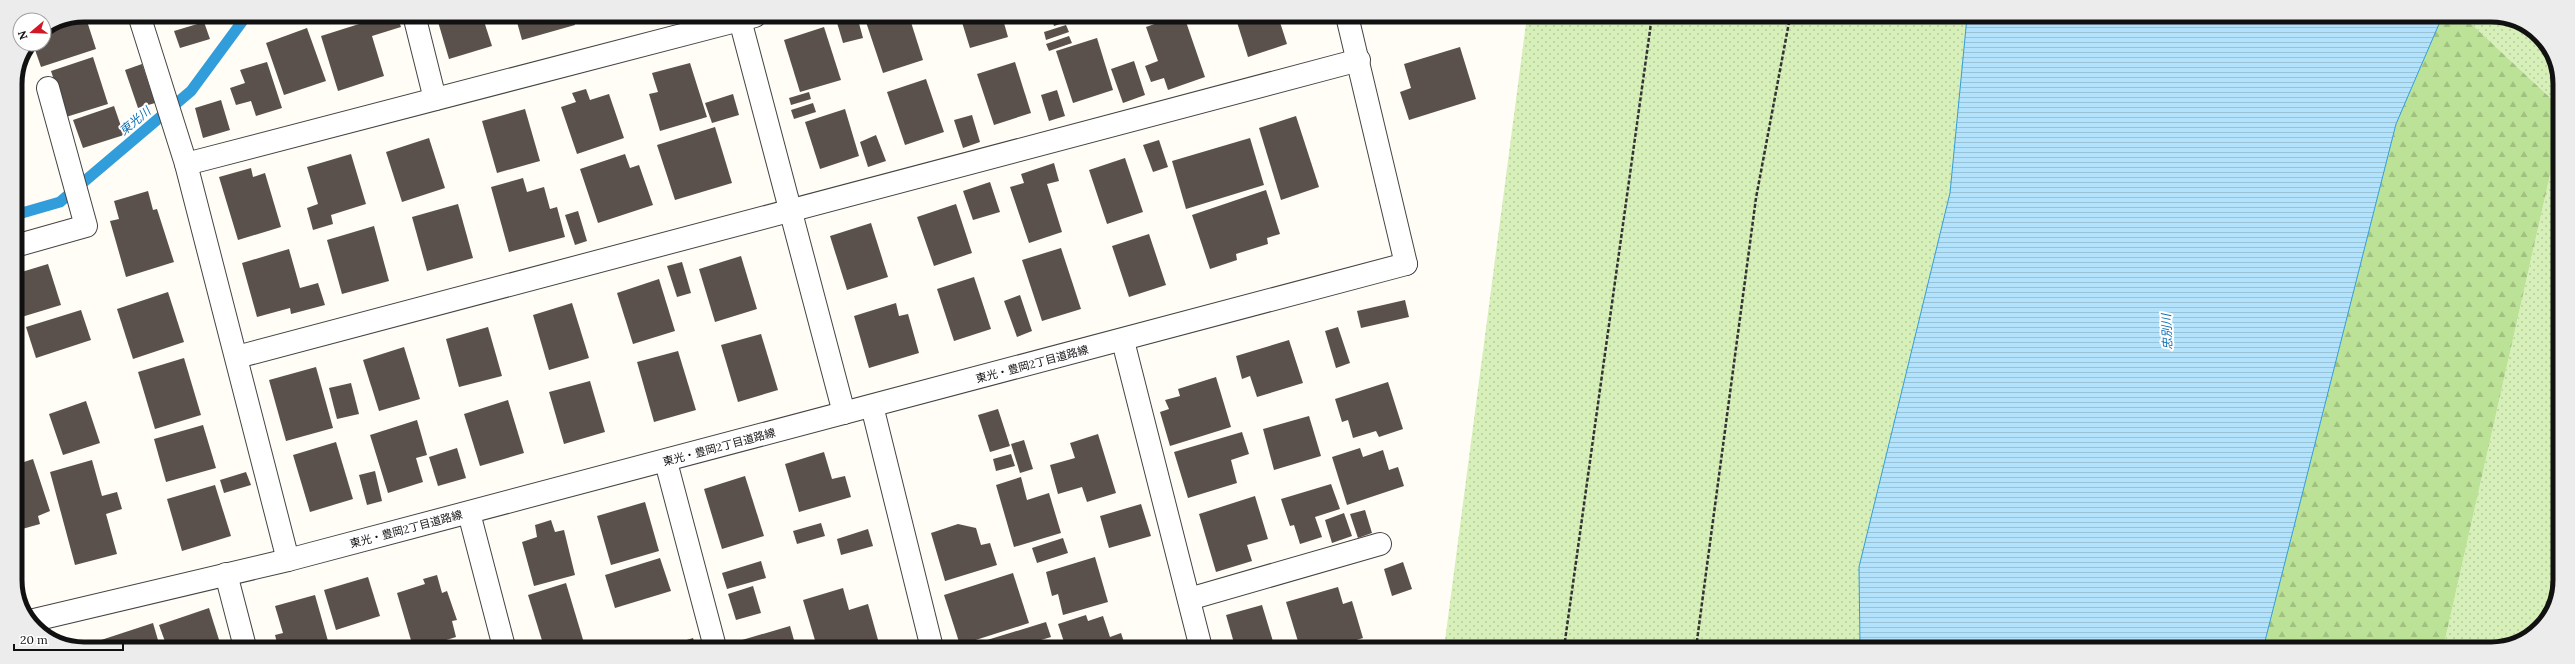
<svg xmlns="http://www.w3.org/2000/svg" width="2575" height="664" font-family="Lora,'Noto Sans JP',serif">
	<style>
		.green { fill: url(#green-dots) }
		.forest { fill: url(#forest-firs) }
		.water { fill: url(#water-rules); stroke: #329ddb }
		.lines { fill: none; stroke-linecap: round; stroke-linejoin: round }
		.stream { stroke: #329ddb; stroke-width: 11 }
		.building { fill: #5b514c }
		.service-casing { stroke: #444; stroke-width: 24 }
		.minor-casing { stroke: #444; stroke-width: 24 }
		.tertiary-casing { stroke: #444; stroke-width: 24 }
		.path { stroke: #333; stroke-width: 2.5; stroke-dasharray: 4 2; stroke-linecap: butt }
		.service { stroke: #fff; stroke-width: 22 }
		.minor { stroke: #fff; stroke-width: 22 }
		.tertiary { stroke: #fff; stroke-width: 22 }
		.labels { text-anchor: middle; stroke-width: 4; stroke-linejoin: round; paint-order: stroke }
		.street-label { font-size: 11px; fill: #111; stroke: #fff }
		.water-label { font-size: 12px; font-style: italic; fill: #0b6eb2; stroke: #fff }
		.rim { fill: none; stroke: #111; stroke-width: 5 }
	</style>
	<defs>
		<pattern id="green-dots" width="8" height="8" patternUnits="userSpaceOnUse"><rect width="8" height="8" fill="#d7efb9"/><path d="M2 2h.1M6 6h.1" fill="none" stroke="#b8cc9e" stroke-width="1.8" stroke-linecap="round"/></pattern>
		<pattern id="forest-firs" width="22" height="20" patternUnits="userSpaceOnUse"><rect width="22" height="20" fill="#bbe296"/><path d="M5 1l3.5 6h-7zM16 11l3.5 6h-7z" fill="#a0c180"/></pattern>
		<pattern id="water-rules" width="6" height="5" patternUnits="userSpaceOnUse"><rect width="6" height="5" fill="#b3e3fc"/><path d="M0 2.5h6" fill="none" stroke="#99c2d7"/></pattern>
	</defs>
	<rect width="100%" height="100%" fill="#fffdf5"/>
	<g class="green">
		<polygon points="1527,16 1967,17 1950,193 1859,567 1860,648 1444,648"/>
		<polygon points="2464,17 2509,17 2543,39 2560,79 2560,107"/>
		<polygon points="2560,131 2558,598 2533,635 2491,649 2443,649"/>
	</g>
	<polygon class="forest" points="2442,17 2464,17 2560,107 2560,131 2443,649 2263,649 2396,124"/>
	<polygon class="water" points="1967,17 2442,17 2396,124 2263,649 1860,648 1859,567 1950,193"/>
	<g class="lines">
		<polyline class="stream" points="15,215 60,202 191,91 247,15"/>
	</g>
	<g class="building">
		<polygon points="85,15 96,49 41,67 33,44 44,44 44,29 58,20"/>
		<polygon points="316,15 343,15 343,16 318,24"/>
		<polygon points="363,15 397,15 401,27 372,36 384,76 338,91 321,36 359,24 356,17"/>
		<polygon points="436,15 482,15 492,46 449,59"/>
		<polygon points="515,15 572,15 575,25 522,40"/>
		<polygon points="835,16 857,16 863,38 843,43"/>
		<polygon points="887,16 909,16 923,60 883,73 866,22"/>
		<polygon points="960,16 1002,16 1008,37 970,48"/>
		<polygon points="1051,16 1084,16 1054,26"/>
		<polygon points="1177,16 1184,16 1205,77 1168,90 1164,78 1151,82 1145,66 1158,61 1146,27"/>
		<polygon points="1235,16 1278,16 1287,44 1248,57"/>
		<polygon points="204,22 210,39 180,48 174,31"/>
		<polygon points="1066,25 1069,32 1046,40 1044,32"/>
		<polygon points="824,27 841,80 800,92 784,40"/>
		<polygon points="307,28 326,81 284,95 266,43"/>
		<polygon points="1069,36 1072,43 1049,51 1046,44"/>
		<polygon points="1097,38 1113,90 1073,103 1056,51"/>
		<polygon points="1460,47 1476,99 1409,120 1400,92 1411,88 1404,64"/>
		<polygon points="93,57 108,104 66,117 51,71"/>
		<polygon points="1134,61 1145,95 1123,103 1111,69"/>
		<polygon points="267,62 282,108 256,116 251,101 236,105 230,88 245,83 240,70"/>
		<polygon points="1015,62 1031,113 994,125 977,74"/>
		<polygon points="690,63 707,117 660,131 649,94 658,92 652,73"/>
		<polygon points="142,64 155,103 138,108 125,70"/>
		<polygon points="926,79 944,132 905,145 887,92"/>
		<polygon points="586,89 590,100 609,94 624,138 577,154 561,107 576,102 572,93"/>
		<polygon points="1057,90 1065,116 1049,121 1041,95"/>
		<polygon points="809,92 811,99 791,105 789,98"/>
		<polygon points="733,94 739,115 712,123 705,103"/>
		<polygon points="221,100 230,130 203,138 195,108"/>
		<polygon points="813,103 816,112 794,119 791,110"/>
		<polygon points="114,106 124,135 83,148 73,120"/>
		<polygon points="525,109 540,161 497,173 482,121"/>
		<polygon points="845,109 859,156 820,169 805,122"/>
		<polygon points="972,115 980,142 963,148 954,120"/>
		<polygon points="1296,116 1319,187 1281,200 1259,128"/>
		<polygon points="715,127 732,183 675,200 657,145"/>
		<polygon points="876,135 886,161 868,167 860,142"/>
		<polygon points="429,138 445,188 402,202 386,152"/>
		<polygon points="1250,138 1264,185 1186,209 1172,161"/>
		<polygon points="1159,140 1168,167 1153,172 1143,145"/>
		<polygon points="351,154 366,204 331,215 333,224 313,230 307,208 318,204 307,167"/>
		<polygon points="625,154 630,168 639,165 653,205 598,223 580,169"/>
		<polygon points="1125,158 1143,212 1107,224 1089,170"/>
		<polygon points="1054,163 1059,181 1047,184 1062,232 1029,243 1010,187 1024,183 1021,174"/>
		<polygon points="251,168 253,177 265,173 281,227 238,240 219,177"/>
		<polygon points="523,178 527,192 544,187 550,209 557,207 565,237 509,252 491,187"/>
		<polygon points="990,182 1000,212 973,220 963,191"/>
		<polygon points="1266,190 1280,234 1267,238 1268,244 1236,254 1237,260 1210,269 1192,215"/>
		<polygon points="148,191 153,210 157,209 174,262 126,277 110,221 119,219 114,201"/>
		<polygon points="458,204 473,258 427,271 412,217"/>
		<polygon points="956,204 972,253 934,266 917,217"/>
		<polygon points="578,211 587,241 575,245 565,215"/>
		<polygon points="871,223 888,277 847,290 830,236"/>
		<polygon points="374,226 389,281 342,294 327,240"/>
		<polygon points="1149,234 1166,285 1129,297 1112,246"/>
		<polygon points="1061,248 1081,309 1042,321 1022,260"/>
		<polygon points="289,249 300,288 318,283 325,305 291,314 290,308 257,317 242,263"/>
		<polygon points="741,256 757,309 715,322 699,269"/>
		<polygon points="682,262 691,293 677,297 667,266"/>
		<polygon points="48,264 61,305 15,319 15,274"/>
		<polygon points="974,277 991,329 954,341 937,289"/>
		<polygon points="659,279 675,331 633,344 617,293"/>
		<polygon points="168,292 184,342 133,359 117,309"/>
		<polygon points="1020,295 1032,331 1017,337 1004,301"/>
		<polygon points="1405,300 1409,317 1361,328 1357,311"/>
		<polygon points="572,303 589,358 549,370 533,315"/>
		<polygon points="896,303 899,316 908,314 919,353 869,368 854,316"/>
		<polygon points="81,310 91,340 36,358 26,327"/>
		<polygon points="488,327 502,376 459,387 446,339"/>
		<polygon points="1338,327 1350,363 1336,368 1325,331"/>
		<polygon points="761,334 778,390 738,402 721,345"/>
		<polygon points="1289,340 1303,383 1257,397 1250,376 1242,379 1236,356"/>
		<polygon points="404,347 420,399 379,411 363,360"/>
		<polygon points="678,351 696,410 654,422 637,362"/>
		<polygon points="184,358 201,415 155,429 138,372"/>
		<polygon points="316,367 333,428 286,441 269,380"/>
		<polygon points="1216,377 1231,427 1170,446 1160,412 1169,409 1165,400 1180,396 1178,389"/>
		<polygon points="590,381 605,432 564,444 549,392"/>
		<polygon points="1388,382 1403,429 1379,437 1376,431 1353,438 1348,420 1342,422 1335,399"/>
		<polygon points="351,383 359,414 337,419 329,388"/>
		<polygon points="508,400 524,453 480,466 464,414"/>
		<polygon points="86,401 100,443 63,455 49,414"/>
		<polygon points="998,409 1010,446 990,452 978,415"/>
		<polygon points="1309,416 1321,456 1274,470 1263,429"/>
		<polygon points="417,420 427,455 416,458 423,482 388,493 370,435"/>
		<polygon points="203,425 216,468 166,482 154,439"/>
		<polygon points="1242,432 1249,454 1231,460 1237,483 1188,498 1174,452"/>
		<polygon points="1098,434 1116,493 1087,502 1082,487 1058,494 1050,465 1075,458 1070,443"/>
		<polygon points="1024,440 1033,469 1020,473 1011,444"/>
		<polygon points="336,442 353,499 310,512 293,455"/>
		<polygon points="457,448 466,478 438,486 429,457"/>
		<polygon points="1360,448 1363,457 1383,450 1389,470 1398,467 1404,486 1347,505 1332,457"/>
		<polygon points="824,452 832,479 845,476 851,497 799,512 785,464"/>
		<polygon points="1011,454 1015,466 996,471 993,459"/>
		<polygon points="33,459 50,511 38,516 40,524 15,531 15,465"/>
		<polygon points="92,460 102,496 117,492 122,509 106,514 117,554 75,565 50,472"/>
		<polygon points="375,471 382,501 367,505 359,475"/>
		<polygon points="246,472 251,485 224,493 220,480"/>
		<polygon points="745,476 764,536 722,549 704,489"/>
		<polygon points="1021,477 1027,500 1049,493 1061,533 1014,547 996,485"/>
		<polygon points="1331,484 1340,509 1315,517 1322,537 1300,544 1294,525 1290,526 1281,499"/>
		<polygon points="215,485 231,536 182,551 167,499"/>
		<polygon points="1255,496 1268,539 1247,545 1252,561 1216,572 1199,514"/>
		<polygon points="645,502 659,551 611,565 597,516"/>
		<polygon points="1141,504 1151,536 1109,548 1100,516"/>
		<polygon points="1365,510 1372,533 1358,538 1350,514"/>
		<polygon points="1344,513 1352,536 1332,543 1325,520"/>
		<polygon points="551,520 555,532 564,530 575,575 534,586 522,542 537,537 535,525"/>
		<polygon points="821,523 825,536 797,544 793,531"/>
		<polygon points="958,524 976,528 981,545 990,543 997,565 945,581 931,533"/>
		<polygon points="868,529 873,546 841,555 837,539"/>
		<polygon points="1063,538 1068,553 1037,563 1032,548"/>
		<polygon points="1095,557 1108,602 1063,615 1058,594 1052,596 1046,572"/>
		<polygon points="660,558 671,591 615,608 605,575"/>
		<polygon points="761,561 766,578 727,589 722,573"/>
		<polygon points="1403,562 1412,589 1392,596 1384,569"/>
		<polygon points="1013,573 1029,623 960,645 944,595"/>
		<polygon points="437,575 442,593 447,591 457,620 452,621 456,637 424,647 413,647 397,593 425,584 423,579"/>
		<polygon points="368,577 380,616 336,630 324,590"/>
		<polygon points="566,583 584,643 571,647 544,647 528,595"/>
		<polygon points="753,586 761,613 736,620 728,594"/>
		<polygon points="1338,587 1343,604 1352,601 1363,638 1331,648 1300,648 1286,602"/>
		<polygon points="843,588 849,610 868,604 880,647 817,647 803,600"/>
		<polygon points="315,595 328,641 307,647 278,647 275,635 283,633 275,606"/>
		<polygon points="1262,605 1275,648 1219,648 1234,643 1226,615"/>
		<polygon points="209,608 220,643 210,647 167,647 159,625"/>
		<polygon points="1086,615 1088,621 1103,616 1110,637 1121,633 1126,648 1066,648 1058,624"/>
		<polygon points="1046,622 1051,637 1014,648 961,648"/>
		<polygon points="153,623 160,647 97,647 95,642"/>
		<polygon points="790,626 796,647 745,647 742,640"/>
		<polygon points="693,638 696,647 665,647"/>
		<polygon points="346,640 348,647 328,647 327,646"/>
		<polygon points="384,640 386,647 363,647"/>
	</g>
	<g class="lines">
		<defs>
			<polyline id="service" points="1189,599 1380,544"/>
			<g id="minor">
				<polyline points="139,15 186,164 288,560"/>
				<polyline points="414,15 435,99"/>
				<polyline points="1347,16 1406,264"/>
				<polyline points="186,164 755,16"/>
				<polyline points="15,246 86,226 48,88"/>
				<polyline points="1123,341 1201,648"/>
				<polyline points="237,357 1359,60"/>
				<polyline points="872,406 932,648"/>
				<polyline points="666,462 715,647"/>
				<polyline points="469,513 504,647"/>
				<polyline points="226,574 245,647"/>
			</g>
			<g id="tertiary">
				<polyline points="739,16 844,413"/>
				<polyline points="30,621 288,560 1406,264"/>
			</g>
		</defs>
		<use href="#service" class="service-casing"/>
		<use href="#minor" class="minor-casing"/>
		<use href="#tertiary" class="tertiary-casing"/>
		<g class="path">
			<polyline points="1564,648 1652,16"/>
			<polyline points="1696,648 1756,198 1790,17"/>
		</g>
		<use href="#service" class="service"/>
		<use href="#minor" class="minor"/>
		<use href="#tertiary" class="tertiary"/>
	</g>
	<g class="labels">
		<g class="street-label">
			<text transform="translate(1032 364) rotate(-15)" y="4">東光・豊岡2丁目道路線</text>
			<text transform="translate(719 447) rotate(-15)" y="4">東光・豊岡2丁目道路線</text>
			<text transform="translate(406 529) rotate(-15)" y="4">東光・豊岡2丁目道路線</text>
		</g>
		<g class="water-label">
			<text transform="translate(135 121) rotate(-40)" y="4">東光川</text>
			<text transform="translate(2167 332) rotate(-92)" y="4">忠別川</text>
		</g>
	</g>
	<path d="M0 0H2575V664H0ZM84 22H2491A62 62 0 0 1 2553 84V580A62 62 0 0 1 2491 642H84A62 62 0 0 1 22 580V84A62 62 0 0 1 84 22Z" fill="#ececec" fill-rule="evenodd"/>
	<path class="rim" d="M84 22H2491A62 62 0 0 1 2553 84V580A62 62 0 0 1 2491 642H84A62 62 0 0 1 22 580V84A62 62 0 0 1 84 22Z"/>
	<g transform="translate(32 32) rotate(251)"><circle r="19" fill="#ffffff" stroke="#a0a0a0"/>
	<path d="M0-3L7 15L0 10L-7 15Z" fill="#d21827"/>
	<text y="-6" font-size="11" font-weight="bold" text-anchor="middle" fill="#111111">N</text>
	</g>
	<path d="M14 644v6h109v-6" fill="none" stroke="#111111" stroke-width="2"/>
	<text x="20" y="644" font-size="12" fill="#111111" stroke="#ffffff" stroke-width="3" paint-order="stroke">20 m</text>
</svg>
